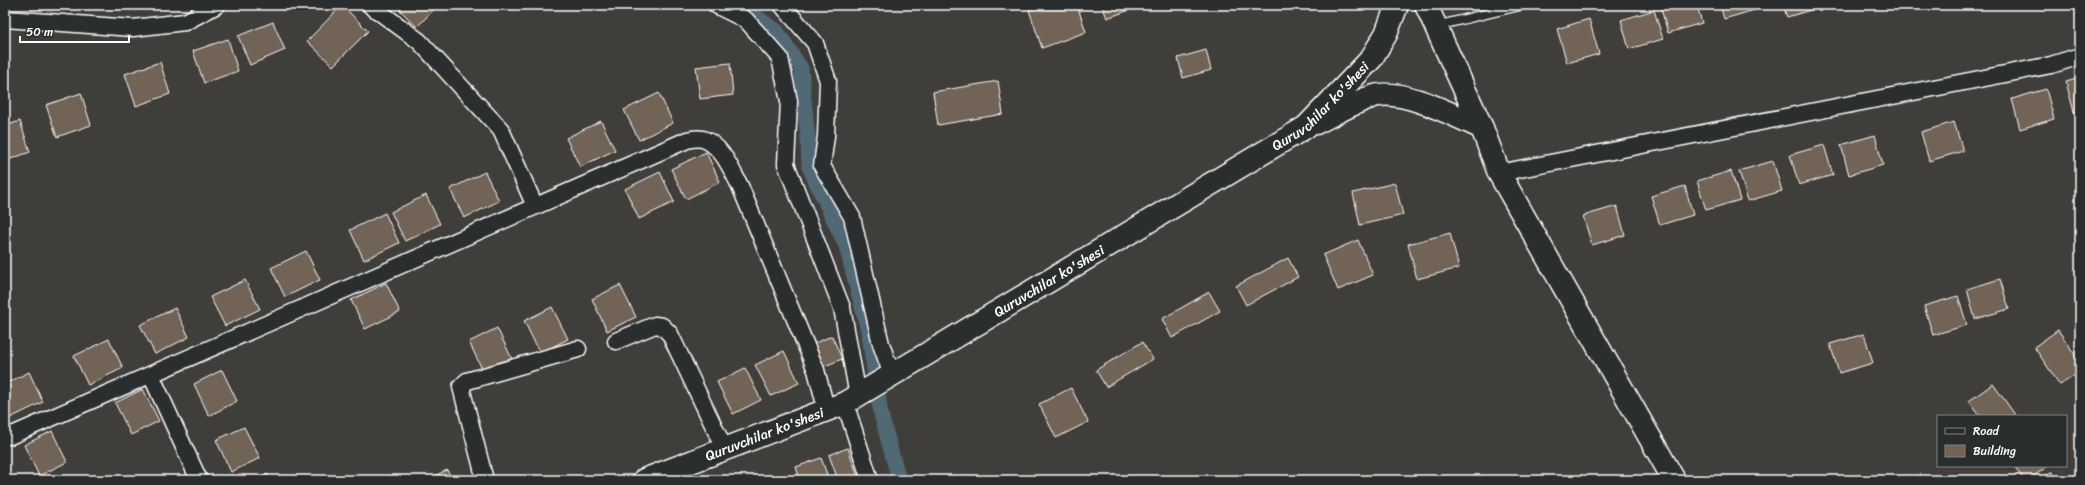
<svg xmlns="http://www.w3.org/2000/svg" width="2085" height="485" font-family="Sriracha,sans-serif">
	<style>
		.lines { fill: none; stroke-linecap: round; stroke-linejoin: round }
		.canal { stroke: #516775; stroke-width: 15 }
		.building { fill: #716457; stroke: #fff }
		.lane-casing { stroke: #fff; stroke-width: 11 }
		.street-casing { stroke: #fff; stroke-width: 19 }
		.secondary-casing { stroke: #fff; stroke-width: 25 }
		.lane { stroke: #2a2d2e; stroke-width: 8 }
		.street { stroke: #2a2d2e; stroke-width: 16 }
		.secondary { stroke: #2a2d2e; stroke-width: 22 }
		.labels { text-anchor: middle; stroke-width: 4; stroke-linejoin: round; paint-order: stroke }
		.street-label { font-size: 14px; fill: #fff; stroke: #2a2d2e }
	</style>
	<rect width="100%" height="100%" fill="#3f3e3a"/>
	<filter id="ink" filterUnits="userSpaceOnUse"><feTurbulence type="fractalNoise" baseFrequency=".025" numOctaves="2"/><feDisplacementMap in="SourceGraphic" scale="8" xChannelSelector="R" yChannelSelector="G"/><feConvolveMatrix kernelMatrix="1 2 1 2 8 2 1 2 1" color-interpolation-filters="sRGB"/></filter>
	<g filter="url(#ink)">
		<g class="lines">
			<polyline class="canal" points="739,5 777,31 801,68 808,140 809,167 846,246 868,330 881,414 899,480"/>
		</g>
		<g class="building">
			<polygon points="342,5 368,31 333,66 307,41"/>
			<polygon points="404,5 438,5 417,27 400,10"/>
			<polygon points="1043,5 1077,5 1086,32 1042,48 1029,10"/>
			<polygon points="1102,5 1144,5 1107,18"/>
			<polygon points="1660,5 1697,5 1702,23 1668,33"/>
			<polygon points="1720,5 1757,5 1758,9 1724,19"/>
			<polygon points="1783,5 1820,5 1821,7 1787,17"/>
			<polygon points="1654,10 1663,39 1629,49 1621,20"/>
			<polygon points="1589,19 1599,54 1567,63 1557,29"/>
			<polygon points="273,22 285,50 250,65 238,36"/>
			<polygon points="228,39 238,71 204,83 193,51"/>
			<polygon points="1206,50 1211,70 1183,78 1178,58"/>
			<polygon points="160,62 170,94 136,106 125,74"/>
			<polygon points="730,63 733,95 700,99 696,67"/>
			<polygon points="2080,78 2080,110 2074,112 2066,82"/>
			<polygon points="998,81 1003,114 938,125 933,92"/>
			<polygon points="2046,89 2054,119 2020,129 2012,99"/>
			<polygon points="81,93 91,125 57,137 46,105"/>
			<polygon points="659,93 673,123 639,140 624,110"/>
			<polygon points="20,121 30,152 5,161 5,126"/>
			<polygon points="601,121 615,150 580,167 566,138"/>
			<polygon points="1954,122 1963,151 1929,161 1921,132"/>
			<polygon points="1875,135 1883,165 1849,175 1841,145"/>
			<polygon points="1824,145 1833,175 1799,185 1790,155"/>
			<polygon points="706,152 720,182 686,199 671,169"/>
			<polygon points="1773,161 1782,191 1748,201 1739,171"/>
			<polygon points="1731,171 1740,200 1706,210 1697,181"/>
			<polygon points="485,172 499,201 464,218 450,189"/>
			<polygon points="660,172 674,202 639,219 625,189"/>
			<polygon points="1395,183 1403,215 1360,225 1353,193"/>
			<polygon points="1685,186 1693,215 1660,225 1651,196"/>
			<polygon points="426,195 440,224 405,241 391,212"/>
			<polygon points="1617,206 1625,235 1592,245 1583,216"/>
			<polygon points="385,213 399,243 364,260 350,230"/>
			<polygon points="1450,233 1459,268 1417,279 1408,244"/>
			<polygon points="1358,240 1373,275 1338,290 1323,255"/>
			<polygon points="306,251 320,280 285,297 271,268"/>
			<polygon points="1288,258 1298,277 1246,305 1236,286"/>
			<polygon points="2000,279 2009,309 1975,319 1967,289"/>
			<polygon points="245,280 260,309 225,326 210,297"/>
			<polygon points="386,283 400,312 365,329 351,300"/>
			<polygon points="620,285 636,317 607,331 592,299"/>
			<polygon points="1209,292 1220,311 1172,338 1162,319"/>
			<polygon points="1958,296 1967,325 1933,335 1924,306"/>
			<polygon points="552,307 568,339 540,353 524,321"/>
			<polygon points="175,308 189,337 155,354 140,325"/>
			<polygon points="497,328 512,359 484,373 469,342"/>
			<polygon points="2058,330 2080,362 2080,372 2060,385 2034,347"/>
			<polygon points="1864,334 1873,363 1839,373 1830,344"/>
			<polygon points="832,336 842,359 820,368 810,345"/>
			<polygon points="109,339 123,368 88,385 74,356"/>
			<polygon points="1142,342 1153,359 1106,387 1096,370"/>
			<polygon points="784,351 799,383 771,396 755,365"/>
			<polygon points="745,368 761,400 733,414 717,382"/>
			<polygon points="222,370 237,401 209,416 194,384"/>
			<polygon points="29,372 43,402 8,419 5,412 5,384"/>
			<polygon points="1993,384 2016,416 1980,416 1969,401"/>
			<polygon points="1071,388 1088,422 1056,438 1039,404"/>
			<polygon points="143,389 159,421 131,435 115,403"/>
			<polygon points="244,427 260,458 231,472 216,440"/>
			<polygon points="52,431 67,462 39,476 24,445"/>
			<polygon points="848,448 858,477 849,480 838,480 829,455"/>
			<polygon points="821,458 829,480 800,480 796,467"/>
			<polygon points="2014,466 2048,466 2028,480 2024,480"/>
			<polygon points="447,470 452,480 426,480"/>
			<polygon points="2052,471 2058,480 2040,480"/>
			<polygon points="267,474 270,480 255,480"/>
		</g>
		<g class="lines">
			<defs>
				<polyline id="lane" points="1436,26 1523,5"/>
				<g id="street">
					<polyline points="370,5 419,41 501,130 535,206"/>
					<polyline points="716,5 746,20 780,58 789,101 786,164 842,308 858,396"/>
					<polyline points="782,5 815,43 828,81 826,136 822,166 852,217 881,344 892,375"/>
					<polyline points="5,19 133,28 185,22 217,5"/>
					<polyline points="1499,173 2051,65 2080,56"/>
					<polyline points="616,341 655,325 662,326 670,334 725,450"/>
					<polyline points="151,375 199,480"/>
					<polyline points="845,403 870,480"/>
					<path d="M10 436 687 140C691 139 698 138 703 139 722 145 732 171 740 186L816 370 827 412"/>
					<polyline points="485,480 461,387 467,381 578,349"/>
				</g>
				<g id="secondary">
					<polyline points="1426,5 1482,128 1499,173 1674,480"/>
					<path d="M1316 123C1334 114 1354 102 1374 96 1403 88 1455 116 1482 128"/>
					<path id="s1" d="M644 480 845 403 1306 127 1371 59 1386 34 1397 5"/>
				</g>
			</defs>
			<use href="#lane" class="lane-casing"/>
			<use href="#street" class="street-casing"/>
			<use href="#secondary" class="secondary-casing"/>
			<use href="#lane" class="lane"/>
			<use href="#street" class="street"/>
			<use href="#secondary" class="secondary"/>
		</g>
	</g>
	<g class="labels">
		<g class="street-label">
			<text dy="5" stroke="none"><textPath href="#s1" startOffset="777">Quruvchilar ko'shesi</textPath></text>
			<text dy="5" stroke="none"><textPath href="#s1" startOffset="453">Quruvchilar ko'shesi</textPath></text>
			<text dy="5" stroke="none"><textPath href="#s1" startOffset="129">Quruvchilar ko'shesi</textPath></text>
		</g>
	</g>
	<rect width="2085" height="485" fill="none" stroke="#2a2d2e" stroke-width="20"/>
	<rect x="10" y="10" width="2065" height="465" fill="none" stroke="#fff" stroke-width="1.5" filter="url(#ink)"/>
	<rect x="1937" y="415" width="130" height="52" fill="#2a2d2e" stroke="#7f8182"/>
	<rect x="1945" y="428" width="20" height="6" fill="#2a2d2e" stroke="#7f8182"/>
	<text x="1973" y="435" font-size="12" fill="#ffffff">Road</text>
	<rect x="1945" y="445" width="20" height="12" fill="#716457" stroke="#7f8182"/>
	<text x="1973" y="455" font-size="12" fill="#ffffff">Building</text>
	<path d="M20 36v6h109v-6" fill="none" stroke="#ffffff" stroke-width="2"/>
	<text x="26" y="36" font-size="12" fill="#ffffff" stroke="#2a2d2e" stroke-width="3" paint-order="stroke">50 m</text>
</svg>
